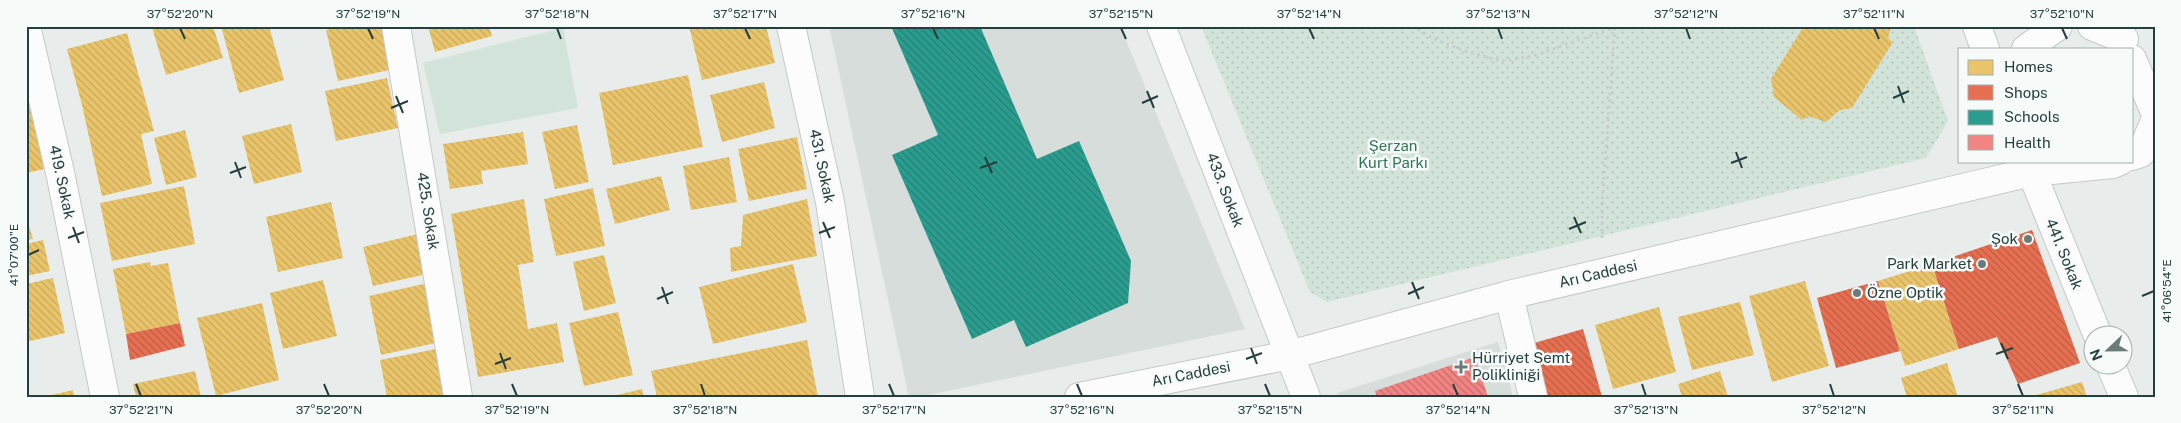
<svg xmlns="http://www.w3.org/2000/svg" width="2181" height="423" font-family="'Public Sans',sans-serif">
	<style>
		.built { fill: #d6dddb }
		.green { fill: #d2e4da }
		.park { fill: url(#park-dots) }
		.homes { fill: url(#homes-back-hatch) }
		.shops { fill: url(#shops-back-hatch) }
		.schools { fill: url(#schools-back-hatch) }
		.health { fill: url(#health-back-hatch) }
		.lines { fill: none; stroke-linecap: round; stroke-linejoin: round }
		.minor-casing { stroke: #c5c9c8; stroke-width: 30 }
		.path { stroke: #c6cecd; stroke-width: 3; stroke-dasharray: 2.5 4; stroke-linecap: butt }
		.minor { stroke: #fcfcfc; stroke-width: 28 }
		.ticks { fill: none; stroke: #253f3d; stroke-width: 2 }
		.poi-dot { fill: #697c7a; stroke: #f6faf9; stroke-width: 2 }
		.labels { text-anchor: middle; stroke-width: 5; stroke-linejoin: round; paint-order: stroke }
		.park-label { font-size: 15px; fill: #327457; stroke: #f6faf9 }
		.street-label { font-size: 15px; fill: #253f3d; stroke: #f6faf9 }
		.poi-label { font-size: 15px; fill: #253f3d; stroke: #f6faf9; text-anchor: end }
		.neatline { fill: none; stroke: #253f3d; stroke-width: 2 }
		.ticks-label { font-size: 12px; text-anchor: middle; fill: #253f3d }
	</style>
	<defs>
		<pattern id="park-dots" width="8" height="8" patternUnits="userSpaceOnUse" patternTransform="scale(1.25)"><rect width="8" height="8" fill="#d2e4da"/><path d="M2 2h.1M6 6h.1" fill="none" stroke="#b4c5bc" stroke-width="1.8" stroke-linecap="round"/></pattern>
		<pattern id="homes-back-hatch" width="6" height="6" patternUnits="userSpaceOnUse" patternTransform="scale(1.25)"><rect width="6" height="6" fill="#e9c46a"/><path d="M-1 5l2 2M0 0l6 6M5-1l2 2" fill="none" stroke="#c8a95d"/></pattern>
		<pattern id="shops-back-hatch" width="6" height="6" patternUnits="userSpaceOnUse" patternTransform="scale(1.25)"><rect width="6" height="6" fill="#e76f51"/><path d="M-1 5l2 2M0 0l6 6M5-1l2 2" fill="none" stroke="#bb5d44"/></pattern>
		<pattern id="schools-back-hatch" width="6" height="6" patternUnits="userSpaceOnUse" patternTransform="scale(1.25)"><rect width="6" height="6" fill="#2a9d8f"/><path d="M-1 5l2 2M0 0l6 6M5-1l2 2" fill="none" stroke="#248176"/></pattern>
		<pattern id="health-back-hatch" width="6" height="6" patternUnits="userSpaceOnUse" patternTransform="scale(1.25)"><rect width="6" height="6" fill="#f28482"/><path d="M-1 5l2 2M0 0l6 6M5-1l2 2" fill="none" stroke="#c46d6c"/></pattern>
	</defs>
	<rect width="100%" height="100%" fill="#e8eceb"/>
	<g class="built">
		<polygon points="829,26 1120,26 1245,329 919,397 909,397"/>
		<polygon points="1498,342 1513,397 1339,397 1337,393"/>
	</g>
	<polygon class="green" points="563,28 578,108 440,134 423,63"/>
	<polygon class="park" points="1201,26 1914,26 1948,121 1926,158 1327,302 1310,292"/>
	<g class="homes">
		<polygon points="155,26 213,26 223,58 166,75 152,27"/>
		<polygon points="221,26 269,26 284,80 239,93"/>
		<polygon points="343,26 384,26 394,69 338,81 326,30"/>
		<polygon points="428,26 489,26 492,36 435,52"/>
		<polygon points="689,26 766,26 775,63 702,80"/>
		<polygon points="1804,26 1891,27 1888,38 1893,42 1852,108 1840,110 1826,122 1808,116 1802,120 1774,97 1771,79"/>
		<polygon points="127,33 154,131 141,134 152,184 102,196 82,105 67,49"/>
		<polygon points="688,75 703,147 613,165 599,93"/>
		<polygon points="387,78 398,128 336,141 325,91"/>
		<polygon points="764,82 775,128 722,142 710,95"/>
		<polygon points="33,102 49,168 26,173 26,103"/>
		<polygon points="291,124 302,172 254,184 242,136"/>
		<polygon points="577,125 589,182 555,189 542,132"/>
		<polygon points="185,130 197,177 166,185 154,138"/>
		<polygon points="523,132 528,164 481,171 483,184 450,189 443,144"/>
		<polygon points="797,137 807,189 749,201 738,149"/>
		<polygon points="729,157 737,202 691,210 683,166"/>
		<polygon points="661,176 670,210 615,224 606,189"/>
		<polygon points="184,186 195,244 112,261 100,203"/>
		<polygon points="593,188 605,246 556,256 544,199"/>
		<polygon points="524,199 534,262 518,265 528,329 557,323 564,362 478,377 451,214"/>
		<polygon points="807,199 817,256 731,272 730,248 741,246 743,215"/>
		<polygon points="331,202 343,258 278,272 266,217"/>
		<polygon points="26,216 33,239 26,240"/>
		<polygon points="418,234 427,274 373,286 363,247"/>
		<polygon points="43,240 50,271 26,276 26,244"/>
		<polygon points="604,255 616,303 584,311 573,262"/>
		<polygon points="150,262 151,266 168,263 180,323 126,334 113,269"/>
		<polygon points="793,264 807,322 713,344 699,287"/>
		<polygon points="1932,264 1959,349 1905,366 1878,281"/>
		<polygon points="53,278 65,333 26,342 26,284"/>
		<polygon points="323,280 337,336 283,349 270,293"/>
		<polygon points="1805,281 1829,366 1772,382 1749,296"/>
		<polygon points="428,283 440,342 381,355 369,296"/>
		<polygon points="1740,302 1754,355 1692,370 1678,317"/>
		<polygon points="262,303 279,380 216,396 197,318"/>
		<polygon points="1659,307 1676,372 1613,389 1595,325"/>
		<polygon points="618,312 633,375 584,386 569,323"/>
		<polygon points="807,340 818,397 657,397 651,371"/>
		<polygon points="436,349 446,397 387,397 380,360"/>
		<polygon points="1947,363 1958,397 1907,397 1901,378"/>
		<polygon points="195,371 201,397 136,397 133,384"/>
		<polygon points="1720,371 1728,397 1682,397 1678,384"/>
		<polygon points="2082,382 2087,397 2033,397 2033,396"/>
		<polygon points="642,389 644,397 613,397 613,396"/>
		<polygon points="73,390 74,397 48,397 48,396"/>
	</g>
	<g class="shops">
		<polygon points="2032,230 2080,363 2018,384 1997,337 1959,349 1932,264"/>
		<polygon points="1878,281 1900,351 1836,368 1817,298"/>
		<polygon points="180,323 185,346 130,360 126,334"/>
		<polygon points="1583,329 1602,397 1541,397 1527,345"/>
	</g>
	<polygon class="schools" points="891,26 980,26 1037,159 1079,141 1131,261 1128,303 1026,347 1014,320 972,339 892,155 938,135"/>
	<polygon class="health" points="1475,357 1488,397 1377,397 1375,391"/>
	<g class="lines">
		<defs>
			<g id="minor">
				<polyline points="26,26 61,177 105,397"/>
				<polyline points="396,26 458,397"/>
				<polyline points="791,26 830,202 860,397"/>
				<polyline points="1161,26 1306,397"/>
				<polyline points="1977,26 1985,49"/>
				<polyline points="2092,26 2124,39"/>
				<polyline points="2026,49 2058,26"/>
				<polyline points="2132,59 2155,112"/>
				<polyline points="2132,156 2141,153 2155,121"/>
				<polyline points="2027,161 2098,336"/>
				<polyline points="1509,295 1533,397"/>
				<polyline points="2111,366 2124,397"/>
				<polyline points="1079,397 1290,355 1509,295 2031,172 2113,164 2120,161"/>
			</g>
		</defs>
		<use href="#minor" class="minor-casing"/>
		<g class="path">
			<polyline points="1412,26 1434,39 1465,51 1501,61 1533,56 1619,26"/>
			<polyline points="1602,238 1602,205 1615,26"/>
		</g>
		<use href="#minor" class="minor"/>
	</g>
	<path class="ticks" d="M180 28 185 39M368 28 373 39M557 28 561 39M745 28 750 39M933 28 938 39M1121 28 1126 39M1309 28 1314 39M1498 28 1502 39M1686 28 1690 39M1874 28 1879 39M2062 28 2067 39M1898 86 1904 103M1147 91 1154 108M396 96 403 113M1893 98 1909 91M1142 103 1158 96M391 108 408 101M1736 152 1742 168M985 157 992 173M235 162 241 178M1731 163 1747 157M980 168 997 162M230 173 246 167M1574 217 1581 233M823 222 830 238M73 227 79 243M1569 229 1586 222M819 233 835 227M68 238 84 232M28 255 39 250M1412 282 1419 299M662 287 668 304M1408 294 1424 287M2142 296 2154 291M657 299 673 292M2001 343 2008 359M1251 348 1257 364M500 353 506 369M1996 354 2013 348M1246 359 1262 353M495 364 511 358M136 384 141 396M324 384 329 396M512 384 517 396M701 384 705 396M889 384 894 396M1077 384 1082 396M1265 384 1270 396M1453 384 1458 396M1642 384 1646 396M1830 384 1834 396M2018 384 2023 396"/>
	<g class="poi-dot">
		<circle cx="2028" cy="239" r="5"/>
		<circle cx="1982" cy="264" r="5"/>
		<circle cx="1857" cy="293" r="5"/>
		<path d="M1458.5 359.5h5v5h5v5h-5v5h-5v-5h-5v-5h5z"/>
	</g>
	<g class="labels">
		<g class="park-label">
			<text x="1393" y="151">Şerzan<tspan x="1393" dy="17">Kurt Parkı</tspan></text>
		</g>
		<g class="street-label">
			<text transform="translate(822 166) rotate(78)" y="5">431. Sokak</text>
			<text transform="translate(62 182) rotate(78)" y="5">419. Sokak</text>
			<text transform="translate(1225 190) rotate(69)" y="5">433. Sokak</text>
			<text transform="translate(428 211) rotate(81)" y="5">425. Sokak</text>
			<text transform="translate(2064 254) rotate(68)" y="5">441. Sokak</text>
			<text transform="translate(1598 274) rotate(-13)" y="5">Arı Caddesi</text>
			<text transform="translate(1191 374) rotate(-11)" y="5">Arı Caddesi</text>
		</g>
		<g class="poi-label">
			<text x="2018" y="244">Şok</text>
			<text x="1972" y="269">Park Market</text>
			<text x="1867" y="298" text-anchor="start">Özne Optik</text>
			<text x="1472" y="363" text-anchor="start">Hürriyet Semt<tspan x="1472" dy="17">Polikliniği</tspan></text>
		</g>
	</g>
	<rect width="2181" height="423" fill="none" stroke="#f6faf9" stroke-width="55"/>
	<rect x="1958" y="48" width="175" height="115" fill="#f6faf9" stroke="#a2afae"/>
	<rect x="1968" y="60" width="25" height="15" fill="#e9c46a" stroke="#a2afae"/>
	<text x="2004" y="72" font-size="15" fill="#253f3d">Homes</text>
	<rect x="1968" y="85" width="25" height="15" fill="#e76f51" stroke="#a2afae"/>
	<text x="2004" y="98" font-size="15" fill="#253f3d">Shops</text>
	<rect x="1968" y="110" width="25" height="15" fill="#2a9d8f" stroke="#a2afae"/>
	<text x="2004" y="122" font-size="15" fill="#253f3d">Schools</text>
	<rect x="1968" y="135" width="25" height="15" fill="#f28482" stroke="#a2afae"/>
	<text x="2004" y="148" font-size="15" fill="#253f3d">Health</text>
	<g transform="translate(2108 350) rotate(248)"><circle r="24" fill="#f6faf9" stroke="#a2afae"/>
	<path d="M0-4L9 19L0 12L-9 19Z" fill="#697c7a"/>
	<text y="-8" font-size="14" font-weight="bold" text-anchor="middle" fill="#253f3d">N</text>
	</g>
	<rect x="28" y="28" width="2126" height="368" class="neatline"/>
	<g class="ticks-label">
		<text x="180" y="18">37°52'20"N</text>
		<text x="368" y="18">37°52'19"N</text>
		<text x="557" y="18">37°52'18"N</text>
		<text x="745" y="18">37°52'17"N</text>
		<text x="933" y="18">37°52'16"N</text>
		<text x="1121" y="18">37°52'15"N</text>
		<text x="1309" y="18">37°52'14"N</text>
		<text x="1498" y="18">37°52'13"N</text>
		<text x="1686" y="18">37°52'12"N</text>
		<text x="1874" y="18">37°52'11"N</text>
		<text x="2062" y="18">37°52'10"N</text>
		<text transform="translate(14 255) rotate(-90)" y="4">41°07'00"E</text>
		<text transform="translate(2167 291) rotate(-90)" y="4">41°06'54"E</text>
		<text x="141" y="414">37°52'21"N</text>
		<text x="329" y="414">37°52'20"N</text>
		<text x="517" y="414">37°52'19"N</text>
		<text x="705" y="414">37°52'18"N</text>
		<text x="894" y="414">37°52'17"N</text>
		<text x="1082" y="414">37°52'16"N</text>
		<text x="1270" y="414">37°52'15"N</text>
		<text x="1458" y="414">37°52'14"N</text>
		<text x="1646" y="414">37°52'13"N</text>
		<text x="1834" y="414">37°52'12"N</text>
		<text x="2023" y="414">37°52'11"N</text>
	</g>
</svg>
